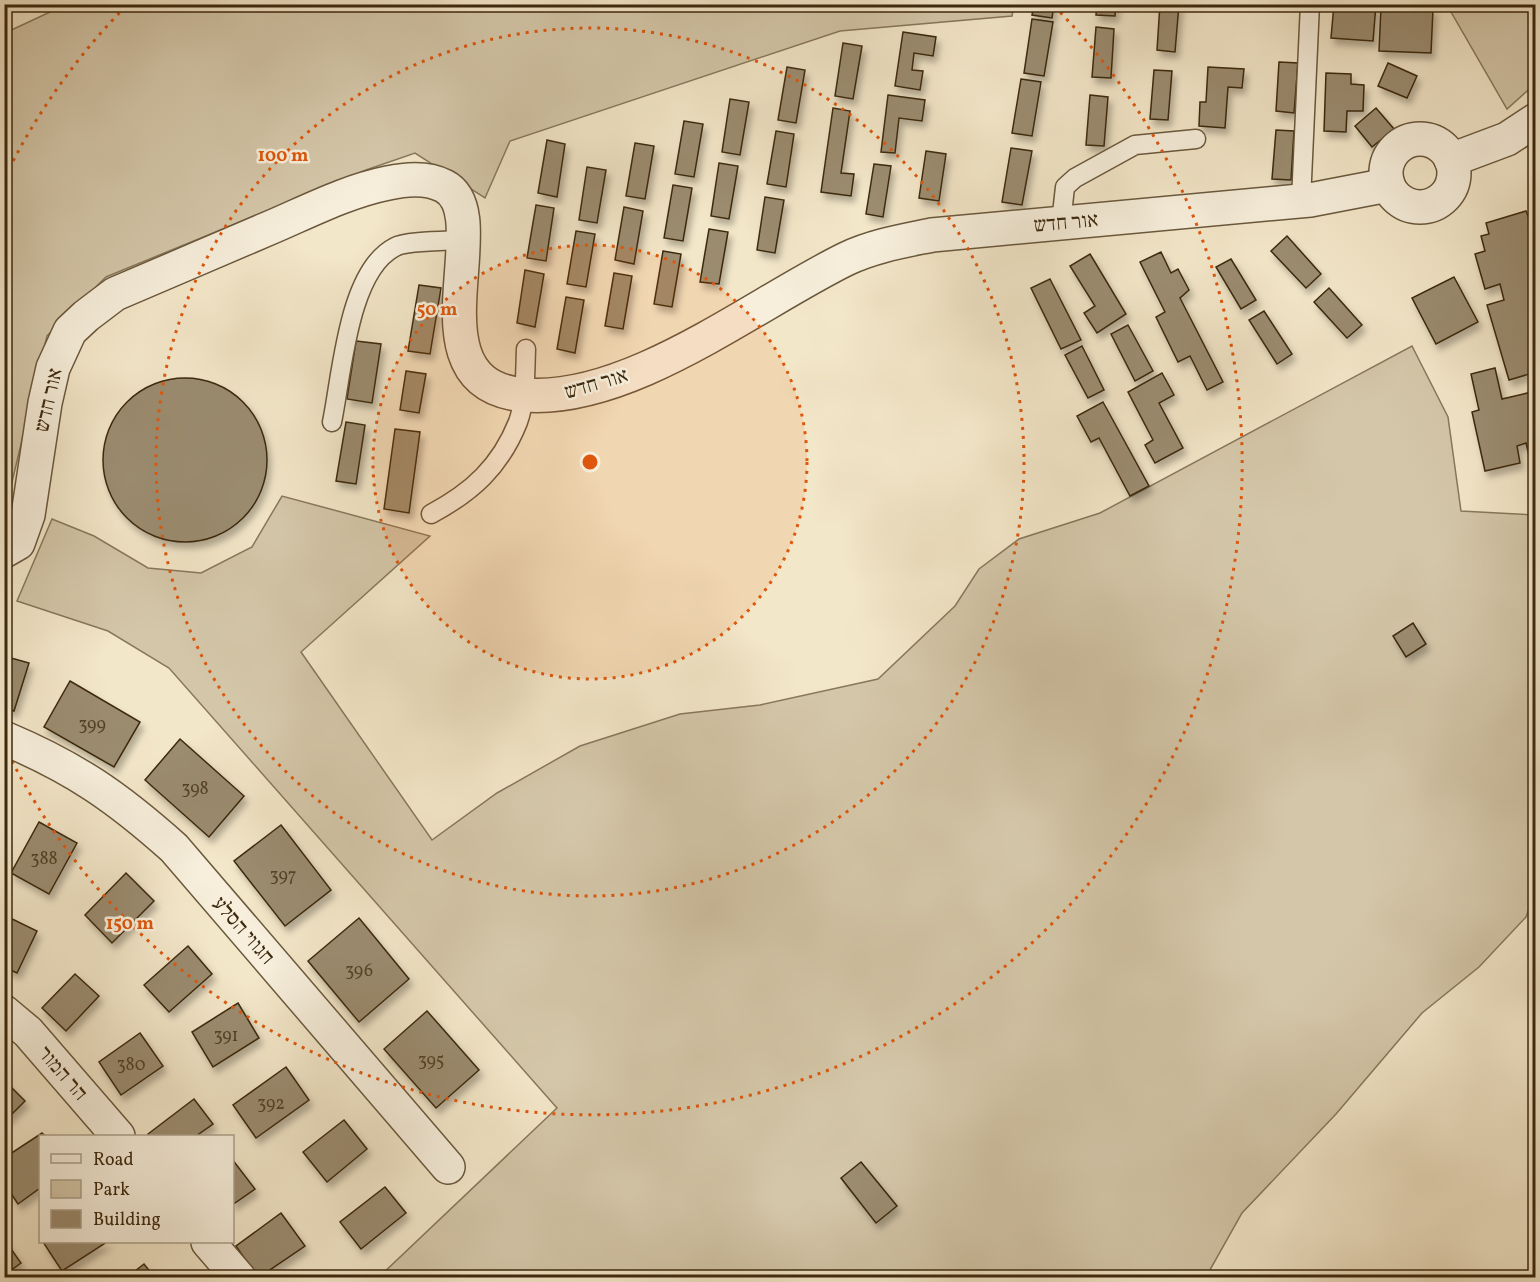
<svg xmlns="http://www.w3.org/2000/svg" width="1540" height="1282" font-family="Vollkorn,'Frank Ruhl Libre',serif">
	<style>
		.green { fill: #d4c7a9; stroke: #88785c; stroke-width: 1.5 }
		.building { fill: #9b8c6f; stroke: #3c290e; stroke-width: 1.5; filter: url(#shadow) }
		.lines { fill: none; stroke-linecap: round; stroke-linejoin: round }
		.service-casing { stroke: #6a583d; stroke-width: 21 }
		.minor-casing { stroke: #6a583d; stroke-width: 36 }
		.service { stroke: #f7efdc; stroke-width: 18 }
		.minor { stroke: #f7efdc; stroke-width: 33 }
		.ring { fill: none; stroke: #df570c; stroke-width: 3; stroke-dasharray: 3 6 }
		.labels { text-anchor: middle; stroke-width: 5; stroke-linejoin: round; paint-order: stroke }
		.number-label { font-size: 18px; fill: #544226 }
		.street-label { font-size: 21px; fill: #3c290e; stroke: #f7efdc }
		.centre { fill: #df570c; stroke: #f7efdc; stroke-width: 3 }
		.ring-label { font-size: 18px; text-anchor: middle; font-weight: bold; fill: #df570c; stroke: #f7efdc; stroke-width: 5; stroke-linejoin: round; paint-order: stroke }
	</style>
	<defs>
		<filter id="shadow"><feDropShadow dx="3.5" dy="6" stdDeviation="3" flood-color="#0004"/></filter>
	</defs>
	<rect width="100%" height="100%" fill="#f3e7c9"/>
	<filter id="stains"><feTurbulence type="fractalNoise" baseFrequency=".00333" numOctaves="4"/><feColorMatrix values="0 0 0 0 .2 0 0 0 0 .09 0 0 0 0 .02 0 0 0 .5 -.17"/></filter>
	<radialGradient id="worn" r=".72"><stop offset=".6" stop-color="#630" stop-opacity="0"/><stop offset="1" stop-color="#630" stop-opacity=".3"/></radialGradient>
	<g class="green">
		<polygon points="67,4 1014,5 1012,16 840,31 510,141 485,198 415,153 366,170 106,277 47,336 5,511 5,33"/>
		<polygon points="1447,5 1535,5 1535,84 1507,109"/>
		<polygon points="1412,346 1448,417 1461,511 1535,515 1535,893 1526,917 1479,967 1422,1013 1336,1114 1242,1213 1206,1277 379,1277 557,1108 169,668 108,631 17,601 52,519 94,536 148,568 201,573 252,547 282,496 430,536 301,652 432,840 497,793 580,746 680,714 760,705 878,679 955,606 979,569 1019,539 1100,513"/>
	</g>
	<g class="building">
		<polygon points="1034,4 1054,4 1052,18 1032,15"/>
		<polygon points="1097,4 1116,4 1115,16 1096,15"/>
		<polygon points="1160,4 1179,4 1175,52 1157,50"/>
		<polygon points="1334,4 1376,4 1373,41 1331,38"/>
		<polygon points="1381,7 1433,9 1431,53 1379,51"/>
		<polygon points="1032,19 1053,22 1044,76 1024,73"/>
		<polygon points="1096,27 1114,29 1111,78 1092,77"/>
		<polygon points="903,32 936,37 933,56 914,53 912,70 923,71 920,90 895,86"/>
		<polygon points="843,43 862,46 853,99 835,96"/>
		<polygon points="1279,62 1298,63 1294,113 1276,111"/>
		<polygon points="1388,63 1417,76 1407,98 1378,86"/>
		<polygon points="787,67 805,70 796,123 778,120"/>
		<polygon points="1208,67 1244,69 1242,88 1228,87 1225,128 1199,126 1200,102 1206,102"/>
		<polygon points="1154,70 1172,71 1168,120 1150,119"/>
		<polygon points="1326,73 1351,74 1351,84 1364,85 1363,111 1347,111 1346,132 1324,131"/>
		<polygon points="1021,79 1041,82 1032,136 1012,133"/>
		<polygon points="888,95 925,100 922,121 899,118 895,153 881,152"/>
		<polygon points="1090,95 1108,97 1104,146 1086,145"/>
		<polygon points="730,99 749,102 740,155 722,152"/>
		<polygon points="833,108 850,111 841,173 854,174 851,196 821,192"/>
		<polygon points="1376,108 1394,129 1372,147 1355,126"/>
		<polygon points="684,121 703,124 694,177 675,174"/>
		<polygon points="1276,130 1294,131 1291,180 1272,179"/>
		<polygon points="776,131 794,134 786,187 767,184"/>
		<polygon points="547,140 565,144 557,197 538,193"/>
		<polygon points="635,143 654,146 645,199 626,196"/>
		<polygon points="1011,148 1032,151 1022,205 1002,202"/>
		<polygon points="926,151 946,154 939,201 919,198"/>
		<polygon points="719,163 738,166 729,219 711,216"/>
		<polygon points="874,164 891,166 883,217 866,214"/>
		<polygon points="587,167 606,170 597,223 579,220"/>
		<polygon points="673,185 692,188 683,241 664,238"/>
		<polygon points="765,197 784,200 775,253 757,250"/>
		<polygon points="536,205 554,208 546,261 527,258"/>
		<polygon points="624,207 643,211 634,264 615,260"/>
		<polygon points="1526,211 1536,236 1536,372 1509,380 1487,305 1504,300 1500,284 1485,289 1475,254 1485,251 1481,236 1489,234 1486,223"/>
		<polygon points="709,229 728,232 719,284 700,282"/>
		<polygon points="576,231 595,234 586,287 567,284"/>
		<polygon points="1287,236 1321,274 1306,288 1271,251"/>
		<polygon points="663,251 681,254 672,307 654,304"/>
		<polygon points="1161,252 1171,273 1178,269 1189,290 1180,298 1223,382 1207,390 1190,356 1178,362 1156,317 1165,312 1140,262"/>
		<polygon points="1090,254 1126,314 1097,333 1084,313 1095,306 1070,266"/>
		<polygon points="1231,259 1256,300 1241,309 1216,267"/>
		<polygon points="525,270 544,274 535,327 517,323"/>
		<polygon points="614,273 632,276 623,329 605,326"/>
		<polygon points="1454,277 1478,322 1436,344 1412,298"/>
		<polygon points="1050,279 1081,340 1061,349 1031,288"/>
		<polygon points="419,285 441,288 430,354 408,351"/>
		<polygon points="1329,288 1362,325 1347,338 1314,302"/>
		<polygon points="566,297 584,300 575,353 557,349"/>
		<polygon points="1264,311 1292,354 1277,364 1249,320"/>
		<polygon points="1128,325 1153,371 1135,381 1111,334"/>
		<polygon points="356,341 381,344 372,403 347,399"/>
		<polygon points="1082,346 1104,390 1088,398 1065,355"/>
		<polygon points="1495,368 1502,399 1536,391 1536,484 1526,443 1517,446 1520,463 1485,471 1472,412 1479,410 1471,374"/>
		<polygon points="406,371 426,374 419,413 400,410"/>
		<polygon points="1162,373 1174,395 1159,403 1183,448 1155,463 1145,445 1153,440 1128,392"/>
		<circle cx="185" cy="460" r="82"/>
		<polygon points="1103,402 1149,486 1130,496 1099,438 1091,442 1077,416"/>
		<polygon points="346,422 365,425 356,484 336,481"/>
		<polygon points="395,429 420,432 409,513 384,509"/>
		<polygon points="1413,623 1426,644 1406,657 1393,636"/>
		<polygon points="4,656 29,663 14,711 4,708"/>
		<polygon points="70,681 140,722 114,767 44,727"/>
		<polygon points="180,739 244,796 209,837 145,780"/>
		<polygon points="39,822 77,843 49,894 11,873"/>
		<polygon points="281,825 331,890 285,926 234,861"/>
		<polygon points="126,873 154,901 112,943 85,915"/>
		<polygon points="4,915 37,931 17,973 4,967"/>
		<polygon points="359,918 409,979 359,1022 308,961"/>
		<polygon points="188,946 212,974 169,1012 144,985"/>
		<polygon points="75,974 99,996 66,1031 42,1008"/>
		<polygon points="238,1003 259,1038 213,1067 192,1032"/>
		<polygon points="427,1011 479,1070 436,1108 384,1049"/>
		<polygon points="140,1033 163,1066 121,1095 99,1062"/>
		<polygon points="286,1067 309,1100 256,1138 233,1105"/>
		<polygon points="4,1080 25,1101 4,1122"/>
		<polygon points="194,1099 213,1124 196,1136 150,1136 148,1134"/>
		<polygon points="344,1120 367,1149 327,1182 303,1152"/>
		<polygon points="42,1133 45,1136 40,1136 40,1188 18,1204 4,1183 4,1158"/>
		<polygon points="232,1159 255,1189 232,1205"/>
		<polygon points="861,1162 897,1206 876,1223 841,1178"/>
		<polygon points="385,1187 406,1213 361,1249 340,1222"/>
		<polygon points="281,1213 305,1246 258,1278 236,1246"/>
		<polygon points="4,1239 21,1263 4,1275"/>
		<polygon points="43,1242 107,1242 62,1271"/>
		<polygon points="144,1264 155,1278 126,1278"/>
	</g>
	<g class="lines">
		<defs>
			<g id="service">
				<polyline points="1301,201 1310,4"/>
				<polyline points="1061,223 1065,187 1075,178 1135,145 1196,139"/>
				<path d="M332 422C342 374 348 271 395 247 405 241 449 241 463 240"/>
				<path d="M431 514C472 492 500 467 518 422 526 400 525 372 526 349"/>
			</g>
			<g id="minor">
				<circle cx="1420" cy="173" r="34"/>
				<polyline points="1451,160 1507,139 1536,120"/>
				<path d="M4 551 18 543 28 515 45 403 53 368 70 331 86 316 115 294C168 271 221 249 274 226 311 210 348 191 388 183 406 179 427 177 444 186 501 215 402 385 525 395 630 403 754 304 846 259 873 246 903 241 932 235L1310 200 1388 185"/>
				<path d="M4 738C75 768 117 797 174 848L448 1167"/>
				<polyline points="4,1012 28,1032 118,1136"/>
				<polyline points="208,1242 239,1278"/>
			</g>
		</defs>
		<use href="#service" class="service-casing"/>
		<use href="#minor" class="minor-casing"/>
		<use href="#service" class="service"/>
		<use href="#minor" class="minor"/>
	</g>
	<circle cx="590" cy="462" r="217" fill="#df570c" fill-opacity=".12"/>
	<g class="ring">
		<circle cx="590" cy="462" r="217"/>
		<circle cx="590" cy="462" r="434"/>
		<path d="M5 177A651 651 0 0 1 126 6M1054 6A651 651 0 1 1 5 747"/>
	</g>
	<g class="labels">
		<g class="number-label">
			<text x="92" y="730">399</text>
			<text x="195" y="794">398</text>
			<text x="44" y="864">388</text>
			<text x="283" y="881">397</text>
			<text x="359" y="976">396</text>
			<text x="226" y="1041">391</text>
			<text x="431" y="1066">395</text>
			<text x="131" y="1070">380</text>
			<text x="271" y="1109">392</text>
		</g>
		<g class="street-label">
			<text transform="translate(1066 222) rotate(-5)" y="7">אור חדש</text>
			<text transform="translate(596 383) rotate(-16)" y="7">אור חדש</text>
			<text transform="translate(48 400) rotate(-77)" y="7">אור חדש</text>
			<text transform="translate(244 930) rotate(49)" y="7">חגווי הסלע</text>
			<text transform="translate(63 1073) rotate(49)" y="7">הר המור</text>
		</g>
	</g>
	<circle cx="590" cy="462" r="9" class="centre"/>
	<g class="ring-label">
		<text x="283" y="161">100 m</text>
		<text x="437" y="315">50 m</text>
		<text x="130" y="929">150 m</text>
	</g>
	<rect width="1540" height="1282" fill="none" stroke="#f3e7c9" stroke-width="24"/>
	<rect x="6" y="6" width="1528" height="1270" fill="none" stroke="#3c290e" stroke-width="3"/>
	<rect x="12" y="12" width="1516" height="1258" fill="none" stroke="#3c290e" stroke-width="1.5"/>
	<rect x="39" y="1135" width="195" height="108" fill="#f7efdc" stroke="#aca08a" stroke-width="1.5"/>
	<rect x="51" y="1154" width="30" height="9" fill="#f7efdc" stroke="#aca08a" stroke-width="1.5"/>
	<text x="93" y="1165" font-size="18" fill="#3c290e">Road</text>
	<rect x="51" y="1180" width="30" height="18" fill="#d4c7a9" stroke="#aca08a" stroke-width="1.5"/>
	<text x="93" y="1195" font-size="18" fill="#3c290e">Park</text>
	<rect x="51" y="1210" width="30" height="18" fill="#9b8c6f" stroke="#aca08a" stroke-width="1.5"/>
	<text x="93" y="1225" font-size="18" fill="#3c290e">Building</text>
	<rect width="100%" height="100%" filter="url(#stains)"/>
	<rect width="100%" height="100%" fill="url(#worn)"/>
</svg>
